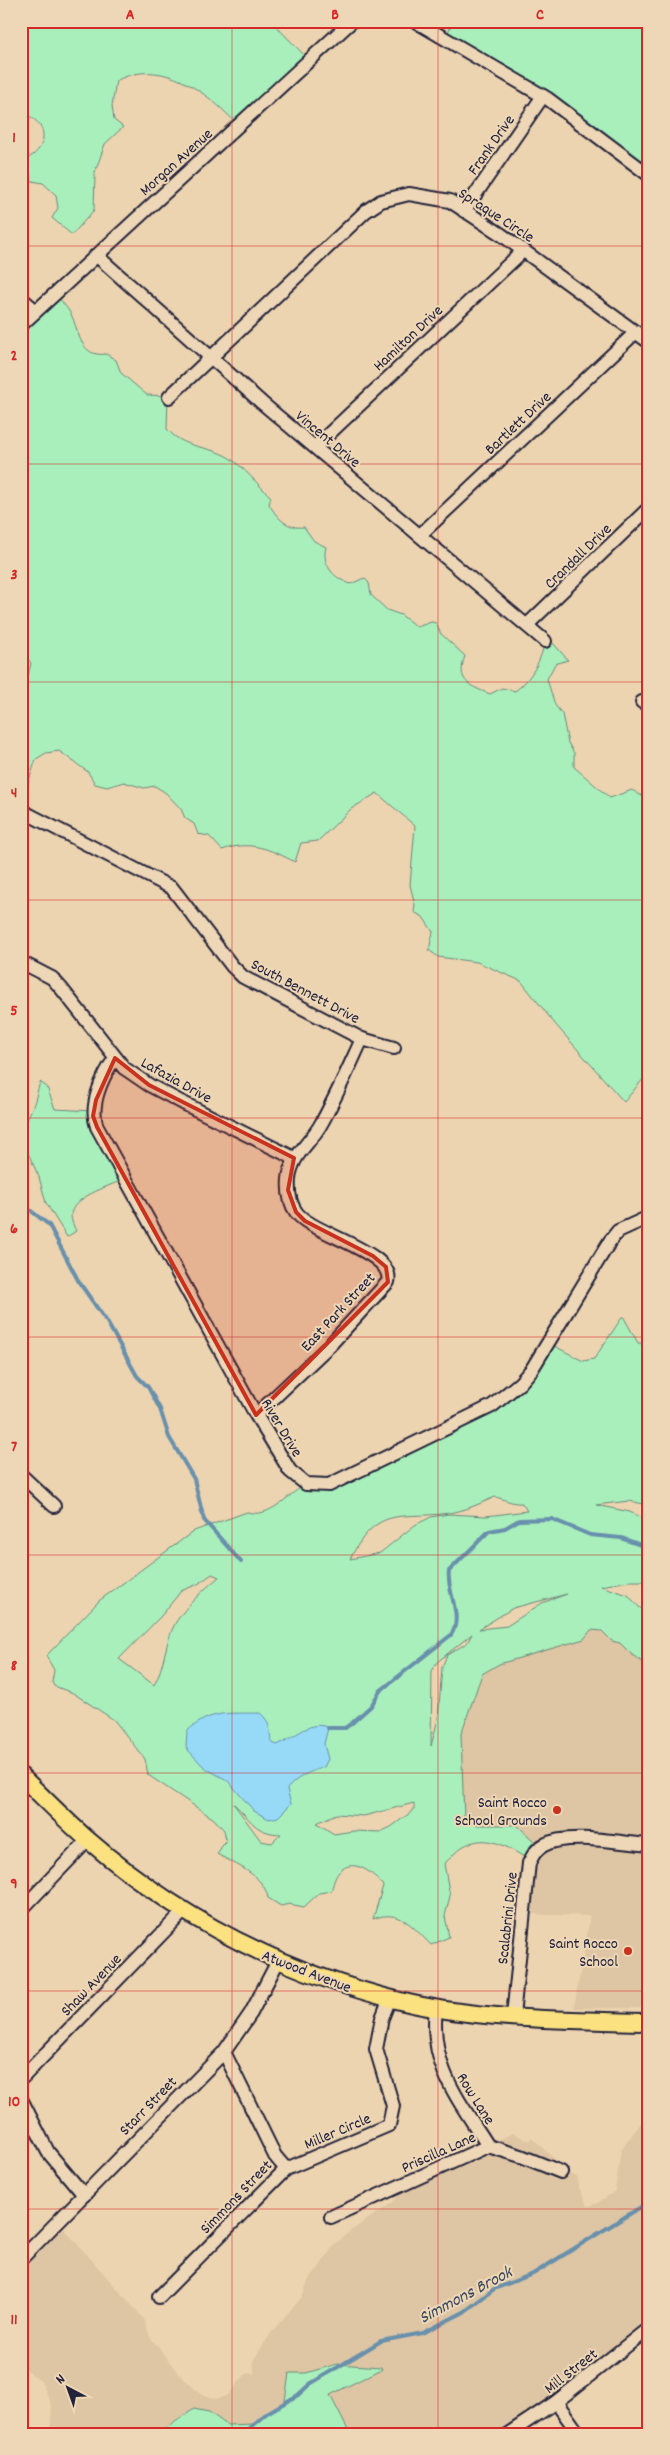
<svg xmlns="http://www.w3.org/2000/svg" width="670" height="2455" font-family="Dekko,sans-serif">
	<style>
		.built { fill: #dec5a3 }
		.green { fill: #a9efbb; stroke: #66887b; fill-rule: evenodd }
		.water { fill: #96daf8; stroke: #6890ac }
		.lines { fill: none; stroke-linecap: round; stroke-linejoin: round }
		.stream { stroke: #6890ac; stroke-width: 4 }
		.minor-casing { stroke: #22223b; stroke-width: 16 }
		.major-casing { stroke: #22223b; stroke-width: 20 }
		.minor { stroke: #eed7b6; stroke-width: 12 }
		.major { stroke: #fbe180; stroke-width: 16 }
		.marked { fill: #c8321e; fill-opacity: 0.2; stroke: #c8321e; stroke-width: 4; stroke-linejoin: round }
		.grid { fill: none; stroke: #d62828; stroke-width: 1; stroke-opacity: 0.55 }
		.poi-dot { fill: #c8321e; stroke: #eed7b6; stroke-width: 2 }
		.labels { text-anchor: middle; stroke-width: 4; stroke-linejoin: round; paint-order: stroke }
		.street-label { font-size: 16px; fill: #22223b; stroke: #eed7b6 }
		.poi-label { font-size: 16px; fill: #22223b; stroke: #eed7b6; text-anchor: end }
		.water-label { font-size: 18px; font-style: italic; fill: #394761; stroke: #eed7b6 }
		.neatline { fill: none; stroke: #d62828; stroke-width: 2 }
		.grid-label { font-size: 16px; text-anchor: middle; font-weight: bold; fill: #d62828 }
	</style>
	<rect width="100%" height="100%" fill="#edd4b0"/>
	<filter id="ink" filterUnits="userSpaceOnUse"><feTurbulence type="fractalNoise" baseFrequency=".02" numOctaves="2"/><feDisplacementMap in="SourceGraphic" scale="10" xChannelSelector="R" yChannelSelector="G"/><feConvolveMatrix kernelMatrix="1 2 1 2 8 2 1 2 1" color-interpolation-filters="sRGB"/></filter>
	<g filter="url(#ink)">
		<g class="built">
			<polygon points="591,1630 599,1630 620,1643 631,1654 649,1667 649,2008 574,2008 590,1916 523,1914 535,1851 517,1825 478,1825 464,1819 461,1734 482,1674 499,1664"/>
			<polygon points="649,2112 649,2328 513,2434 350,2434 330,2395 381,2369 381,2367 337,2364 306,2373 289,2373 285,2401 254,2424 227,2425 209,2412 162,2431 162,2434 50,2434 52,2405 41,2381 21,2365 21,2255 56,2220 144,2319 150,2337 179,2374 200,2394 216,2399 227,2396 247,2373 254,2374 254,2359 274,2329 302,2297 309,2279 318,2269 334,2245 349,2232 392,2203 413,2179 513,2133 529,2141 531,2137 570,2174 578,2178 579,2188 588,2206 596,2204 615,2191 621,2150"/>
		</g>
		<g class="green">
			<path d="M21 21H271L308 59 237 124C207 92 161 56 116 81L112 106 114 120 123 127 105 144 95 172 94 210 72 235 52 218 58 208 56 195 43 183 32 181 29 172 21 163V161C50 152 51 121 21 113Z"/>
			<polygon points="453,21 649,21 649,175 446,37"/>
			<path d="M56 294C60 300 67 307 71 314 79 331 80 358 106 354L116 360 121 373 147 395 168 396 167 429C184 449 207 445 228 457 242 465 259 486 271 497L269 504C277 518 287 529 304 527L314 541 326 547C321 564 334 579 351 584L364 578 369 583 371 595 387 610 401 615 417 627 431 622 436 623 441 634 465 656C456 681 469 686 490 694L502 688 515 691C531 680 542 659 545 640L552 642 568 660 555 664 547 679 555 705 562 714 568 743 574 753V767L610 798 632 790 647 799 649 806V1072L624 1102 555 1024 521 981 477 962 438 957 429 950 433 932 423 917 414 912 415 905 410 885 415 826 377 793 351 809 318 841 301 843 295 862C270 849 250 840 222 850L209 836 198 834 194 824 185 818 181 809 166 793 155 786 144 788 124 782 107 787 95 784 88 772 59 751 46 753 36 759 21 805V681L28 676 31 663 21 650V298L34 309Z"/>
			<path d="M40 1082 47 1087 55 1109 93 1111 122 1180C108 1187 71 1197 71 1216 71 1220 74 1227 76 1231L67 1237 46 1203 39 1177 22 1140 24 1126 34 1104Z"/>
			<path d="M623 1316 638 1343 649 1344V1505L629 1501 596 1505 630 1512 649 1522V1581H629L601 1586 628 1595 640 1608 649 1609V1667L631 1654 620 1643 612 1641 602 1631 591 1630 584 1639 499 1664 482 1674 461 1734 464 1819 478 1825H517L539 1846 529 1860C508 1847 486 1832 462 1847 456 1851 450 1859 444 1864L450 1896 445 1916 449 1937 431 1945C413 1927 400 1908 373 1919L383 1886C375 1874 353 1856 339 1872 335 1876 333 1885 331 1891L319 1893 304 1907 289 1904 281 1906 268 1898C264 1875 236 1865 217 1854L226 1840 224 1830 214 1819 148 1775 145 1759 114 1720 73 1693 54 1686 52 1682 54 1670 46 1656 100 1600 194 1531 247 1512C270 1519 287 1495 305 1485 310 1482 321 1483 328 1483L509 1392 549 1343 583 1361 594 1359ZM495 1497C505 1499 512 1504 522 1503L527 1511 486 1516 448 1514 431 1517 415 1525 380 1553 350 1559C380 1499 406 1523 459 1511 471 1508 483 1502 495 1497ZM212 1574 219 1577C204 1589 187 1605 176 1622 165 1640 165 1666 154 1685L119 1659 161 1616 181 1591 198 1584ZM567 1594 542 1603 507 1626 479 1629 513 1608ZM472 1634 467 1643 447 1655 442 1667 438 1719 431 1746 432 1671 437 1662ZM233 1803C252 1820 254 1833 281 1834L272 1843 261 1841ZM414 1803V1810L391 1827 380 1832 353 1831 334 1834 317 1823 336 1814 364 1816Z"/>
			<polygon points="337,2364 381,2367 382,2369 330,2395 350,2434 162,2434 162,2431 194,2409 209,2412 227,2425 254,2424 285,2401 289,2373 306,2373"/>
		</g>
		<path class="water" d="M260 1713C270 1721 270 1730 271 1742L277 1745C294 1738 312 1718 328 1728L324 1744 328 1759 324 1767C309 1772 297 1777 287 1789L291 1804 278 1817 269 1819 254 1811 227 1780 205 1768 186 1748 187 1731C213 1709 228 1714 260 1713Z"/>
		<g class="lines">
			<g class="stream">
				<polyline points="21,1203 49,1225 79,1282 107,1322 137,1376 148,1387 160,1409 169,1437 194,1479 204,1520 241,1562"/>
				<path d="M328 1728H345L352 1723 371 1706 380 1691 451 1635C464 1615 446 1592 449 1571L489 1531 505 1528 519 1520 552 1519 590 1535 621 1538 649 1548"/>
				<polyline points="242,2434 267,2413 298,2395 310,2384 381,2341 423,2333 464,2312 494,2289 533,2274 649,2202"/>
			</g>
			<defs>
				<g id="minor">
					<polyline points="415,21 548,99 649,175"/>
					<polyline points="464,211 543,96"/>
					<polyline points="96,255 262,403 545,641"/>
					<polyline points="21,298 36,311"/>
					<polyline points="21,325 352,21"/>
					<polyline points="169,397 366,211 381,201 409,194 450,201 502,235 649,342"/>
					<polyline points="315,447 523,251"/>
					<polyline points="420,535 636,332"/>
					<polyline points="527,625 649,508"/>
					<polyline points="642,702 649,704"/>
					<polyline points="21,812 28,814 172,888 232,966 243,977 362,1039 394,1048"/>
					<polyline points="21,962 52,978 61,988 124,1068 149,1085 183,1103 294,1158"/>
					<path d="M115 1058C102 1077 89 1105 97 1127L256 1415 290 1471 306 1484 329 1485 492 1406 520 1383 532 1369 610 1241 618 1231 649 1217"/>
					<path d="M256 1415 329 1346 388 1282C396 1252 311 1234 296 1212 289 1202 288 1191 289 1179 291 1155 310 1144 321 1124 336 1097 349 1067 362 1039"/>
					<polyline points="21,1475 54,1506"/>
					<polyline points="21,1910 88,1840"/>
					<path d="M436 2008C429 2066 459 2100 488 2146"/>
					<path d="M513 2016 529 1863C533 1855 536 1849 544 1845 568 1832 621 1843 649 1845"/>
					<polyline points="224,2052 275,2156 286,2169"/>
					<polyline points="21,2079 183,1912"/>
					<polyline points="21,2099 48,2152 84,2195"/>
					<polyline points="331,2217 488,2146 521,2156 561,2172"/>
					<polyline points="21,2259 224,2052 251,2013 278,1961"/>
					<polyline points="159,2297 286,2169 389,2125 393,2106 376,2049 382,2018 390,1998"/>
					<polyline points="556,2402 579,2434"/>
					<polyline points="508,2434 556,2402 649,2328"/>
				</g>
				<path id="major" d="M21 1776C43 1797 64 1819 87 1839 178 1918 283 1972 400 2001 476 2020 570 2020 649 2022"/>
			</defs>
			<use href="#minor" class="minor-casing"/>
			<use href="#major" class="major-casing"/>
			<use href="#minor" class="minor"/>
			<use href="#major" class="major"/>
		</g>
	</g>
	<path class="marked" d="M115 1058 149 1085 294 1158 288 1190 296 1212 305 1221 373 1256 386 1267 388 1282 256 1415 97 1127 93 1116 96 1100Z"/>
	<path class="grid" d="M232 21V2434M438 21V2434M21 246H649M21 464H649M21 682H649M21 900H649M21 1118H649M21 1337H649M21 1555H649M21 1773H649M21 1991H649M21 2209H649"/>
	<g class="poi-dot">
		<circle cx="557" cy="1810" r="5"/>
		<circle cx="628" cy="1951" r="5"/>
	</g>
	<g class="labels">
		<g class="street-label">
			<text transform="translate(490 144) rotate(-55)" y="6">Frank Drive</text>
			<text transform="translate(175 161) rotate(-42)" y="6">Morgan Avenue</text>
			<text transform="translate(497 214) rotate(33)" y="6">Spraque Circle</text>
			<text transform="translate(407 337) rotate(-43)" y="6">Hamilton Drive</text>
			<text transform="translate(517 422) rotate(-43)" y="6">Bartlett Drive</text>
			<text transform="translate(329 438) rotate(40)" y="6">Vincent Drive</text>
			<text transform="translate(577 555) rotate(-44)" y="6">Crandall Drive</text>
			<text transform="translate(306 990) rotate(28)" y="6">South Bennett Drive</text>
			<text transform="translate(177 1079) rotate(29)" y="6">Lafazia Drive</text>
			<text transform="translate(337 1311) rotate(-47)" y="6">East Park Street</text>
			<text transform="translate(283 1427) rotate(59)" y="6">River Drive</text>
			<text transform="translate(506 1918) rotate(-84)" y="6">Scalabrini Drive</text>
			<text transform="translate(307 1970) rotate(21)" y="6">Atwood Avenue</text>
			<text transform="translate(90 1984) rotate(-46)" y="6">Shaw Avenue</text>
			<text transform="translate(477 2098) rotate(58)" y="6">Row Lane</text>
			<text transform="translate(147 2105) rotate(-46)" y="6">Starr Street</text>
			<text transform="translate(337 2130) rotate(-23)" y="6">Miller Circle</text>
			<text transform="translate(438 2151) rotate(-24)" y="6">Priscilla Lane</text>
			<text transform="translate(235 2196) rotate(-46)" y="6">Simmons Street</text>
			<text transform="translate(570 2370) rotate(-38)" y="6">Mill Street</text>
		</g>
		<g class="poi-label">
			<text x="547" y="1807">Saint Rocco<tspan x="547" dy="18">School Grounds</tspan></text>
			<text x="618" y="1948">Saint Rocco<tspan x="618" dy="18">School</tspan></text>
		</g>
		<g class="water-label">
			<text transform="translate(465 2294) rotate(-28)" y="6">Simmons Brook</text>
		</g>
	</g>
	<rect width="670" height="2455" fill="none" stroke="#eed7b6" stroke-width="55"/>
	<g transform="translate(68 2388) rotate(319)" stroke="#eed7b6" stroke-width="4" paint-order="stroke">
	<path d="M0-4L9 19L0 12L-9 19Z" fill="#22223b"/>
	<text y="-8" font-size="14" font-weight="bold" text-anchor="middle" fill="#22223b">N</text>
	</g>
	<rect x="28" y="28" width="614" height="2400" class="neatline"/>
	<g class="grid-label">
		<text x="130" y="19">A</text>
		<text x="335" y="19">B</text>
		<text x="540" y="19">C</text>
		<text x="14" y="142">1</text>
		<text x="14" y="360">2</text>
		<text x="14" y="579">3</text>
		<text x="14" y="797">4</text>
		<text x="14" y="1015">5</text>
		<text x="14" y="1233">6</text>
		<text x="14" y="1451">7</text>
		<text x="14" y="1670">8</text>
		<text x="14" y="1888">9</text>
		<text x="14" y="2106">10</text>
		<text x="14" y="2324">11</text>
	</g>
</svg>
